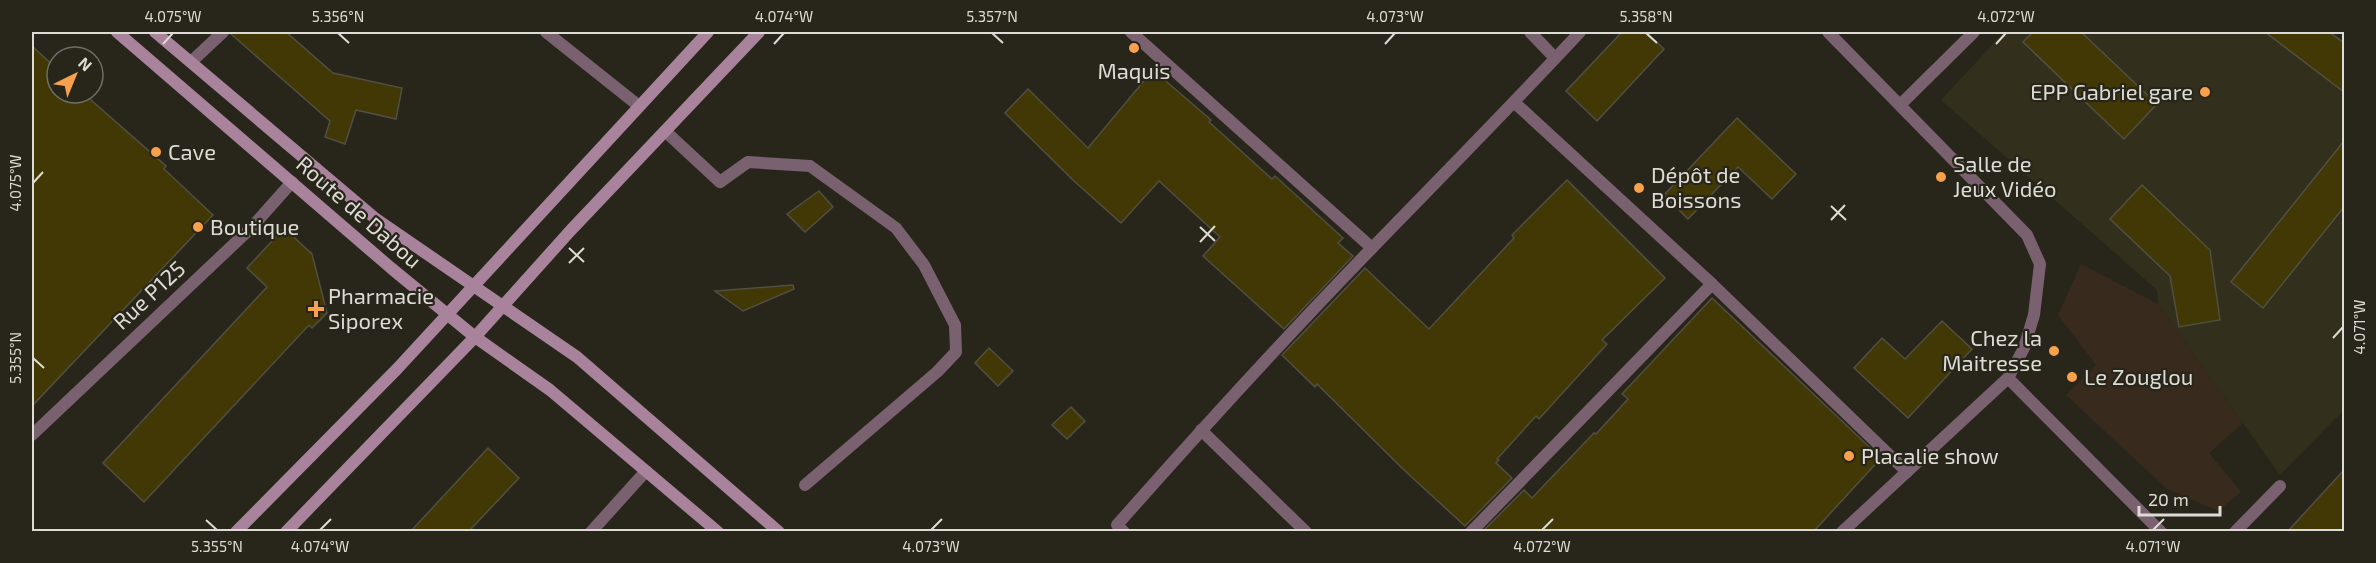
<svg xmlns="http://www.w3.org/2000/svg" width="2376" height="563" font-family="'Exo 2',sans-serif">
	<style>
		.commercial { fill: #382a1d }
		.built { fill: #332f1d }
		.building { fill: #413806; stroke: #514f42; stroke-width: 1.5 }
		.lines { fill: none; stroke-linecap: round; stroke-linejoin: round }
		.lane { stroke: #796170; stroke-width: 12 }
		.street { stroke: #796170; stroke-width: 12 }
		.secondary { stroke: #a8839b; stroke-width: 12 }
		.ticks { fill: none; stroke: #dddcd4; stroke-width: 2 }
		.poi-dot { fill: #f8a04b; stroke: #28261b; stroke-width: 2 }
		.labels { text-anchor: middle; stroke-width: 4.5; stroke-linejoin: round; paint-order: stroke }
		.poi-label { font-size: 22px; fill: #dddcd4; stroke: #28261b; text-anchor: start }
		.street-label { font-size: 22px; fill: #dddcd4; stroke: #28261b }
		.neatline { fill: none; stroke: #dddcd4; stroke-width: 2 }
		.ticks-label { font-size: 15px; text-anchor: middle; fill: #dddcd4 }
	</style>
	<rect width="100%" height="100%" fill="#28261b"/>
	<polygon class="commercial" points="2081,264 2158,304 2243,423 2209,453 2241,492 2218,511 2167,489 2066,395 2096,365 2058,315"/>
	<polygon class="built" points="2004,32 2332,32 2344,41 2344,410 2280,475 2158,304 2157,290 1941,100"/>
	<g class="building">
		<polygon points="231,32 286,32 333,73 402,88 396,119 356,110 345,144 325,137 330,121 231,34"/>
		<polygon points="1622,32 1646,32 1664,49 1597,121 1566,91"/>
		<polygon points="2033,32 2081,32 2157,104 2124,139 2023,42"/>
		<polygon points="2265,32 2329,32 2344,43 2344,92"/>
		<polygon points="32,46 57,69 57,93 83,93 166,166 164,169 213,215 32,406"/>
		<polygon points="1153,70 1211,120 1209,122 1272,179 1275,176 1343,238 1338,243 1353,256 1284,329 1203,256 1220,237 1159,181 1121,223 1074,181 1005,113 1028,89 1088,148"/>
		<polygon points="1737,118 1796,174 1772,199 1738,167 1688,219 1664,195"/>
		<polygon points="2344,141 2344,207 2263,308 2231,282"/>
		<polygon points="1567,180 1665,278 1602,340 1607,344 1539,419 1536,416 1497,459 1499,460 1496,463 1512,478 1465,526 1404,470 1317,384 1315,387 1282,355 1365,268 1429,329 1514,238 1512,235"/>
		<polygon points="2142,185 2210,250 2220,320 2179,327 2170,276 2110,219"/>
		<polygon points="819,191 833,207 805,232 787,214"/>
		<polygon points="284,228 312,254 327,313 312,328 309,325 144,502 103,463 267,287 247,268"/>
		<polygon points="793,285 794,289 743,311 715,291"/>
		<polygon points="1712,298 1881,458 1814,531 1483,531 1524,490 1532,498 1594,433 1596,434 1628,399 1622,394"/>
		<polygon points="1942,321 1972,349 1908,418 1854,368 1882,338 1905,359"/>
		<polygon points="989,348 1013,371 998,386 975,363"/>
		<polygon points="1071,407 1085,421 1067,439 1052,425"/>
		<polygon points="488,448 519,478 469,531 411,531"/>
		<polygon points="2344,470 2344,531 2288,531"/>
	</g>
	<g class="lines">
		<g class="lane">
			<polyline points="546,32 639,106"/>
			<polyline points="191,62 223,32"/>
			<polyline points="665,131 720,182 748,162 810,166 896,228 924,265 955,325 956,352 937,372 805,485"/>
		</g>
		<g class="street">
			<polyline points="1131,32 1372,248"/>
			<polyline points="1530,32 1555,58"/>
			<polyline points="1828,32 2027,235 2040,264 2034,315 2024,348 2008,378 1842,532"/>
			<polyline points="1515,103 1712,284 1907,472"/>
			<polyline points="1900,105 1974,32"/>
			<polyline points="2008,378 2161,532"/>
			<polyline points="1201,430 1306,532"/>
			<polyline points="32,435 252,227 292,182"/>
			<polyline points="591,532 646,471"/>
			<path d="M1124 532 1117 525C1200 431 1285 338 1372 248 1442 176 1512 105 1580 32"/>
			<polyline points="1471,532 1712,284"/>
			<polyline points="2235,532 2280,486"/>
		</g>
		<g class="secondary">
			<polyline points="117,32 391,268 475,337 550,390 718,532"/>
			<polyline points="155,32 376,219 577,357 779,532"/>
			<polyline points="236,532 397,369 708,32"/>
			<polyline points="286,532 475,337 571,230 759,32"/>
		</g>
	</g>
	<path class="ticks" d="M338 33 349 43M992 33 1003 43M1646 33 1657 43M163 44 173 33M774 44 784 33M1385 44 1395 33M1996 44 2006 33M33 183 43 172M1831 206 1846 220M1831 220 1845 205M1200 227 1215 241M1200 242 1215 226M569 248 584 262M569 263 584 248M2333 338 2343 327M33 358 44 368M206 520 217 530M320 530 331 519M931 530 942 519M1542 530 1553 519M2153 530 2164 519"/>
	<g class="poi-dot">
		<circle cx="1134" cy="48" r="6"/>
		<circle cx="2205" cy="92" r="6"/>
		<circle cx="156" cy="152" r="6"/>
		<circle cx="1941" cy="177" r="6"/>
		<circle cx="1639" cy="188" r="6"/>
		<circle cx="198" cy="227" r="6"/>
		<path d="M313 300h6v6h6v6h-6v6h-6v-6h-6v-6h6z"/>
		<circle cx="2054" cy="351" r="6"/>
		<circle cx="2072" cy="377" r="6"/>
		<circle cx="1849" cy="456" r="6"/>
	</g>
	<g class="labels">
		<g class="poi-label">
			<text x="1134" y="79" text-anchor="middle">Maquis</text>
			<text x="2193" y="100" text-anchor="end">EPP Gabriel gare</text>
			<text x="168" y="160">Cave</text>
			<text x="1953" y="172">Salle de<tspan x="1953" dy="25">Jeux Vidéo</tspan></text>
			<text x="1651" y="183">Dépôt de<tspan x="1651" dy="25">Boissons</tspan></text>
			<text x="210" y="235">Boutique</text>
			<text x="328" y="304">Pharmacie<tspan x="328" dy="25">Siporex</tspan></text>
			<text x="2042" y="346" text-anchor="end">Chez la<tspan x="2042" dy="25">Maitresse</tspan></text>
			<text x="2084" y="385">Le Zouglou</text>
			<text x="1861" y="464">Placalie show</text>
		</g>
		<g class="street-label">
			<text transform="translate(359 212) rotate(41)" y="8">Route de Dabou</text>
			<text transform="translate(149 295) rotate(-43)" y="8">Rue P125</text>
		</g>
	</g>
	<rect width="2376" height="563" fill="none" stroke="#28261b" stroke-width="66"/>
	<g transform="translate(75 75) rotate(43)"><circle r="28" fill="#28261b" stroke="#706f65" stroke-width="1.5"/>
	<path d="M0-4.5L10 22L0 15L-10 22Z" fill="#f8a04b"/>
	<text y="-9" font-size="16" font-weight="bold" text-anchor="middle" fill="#dddcd4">N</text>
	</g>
	<path d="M2139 506v9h81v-9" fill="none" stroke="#dddcd4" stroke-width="3"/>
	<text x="2148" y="506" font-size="18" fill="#dddcd4" stroke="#28261b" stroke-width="4.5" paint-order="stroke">20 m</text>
	<rect x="33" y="33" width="2310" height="497" class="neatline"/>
	<g class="ticks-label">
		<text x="173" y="22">4.075°W</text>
		<text x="338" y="22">5.356°N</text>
		<text x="784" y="22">4.074°W</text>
		<text x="992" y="22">5.357°N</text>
		<text x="1395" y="22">4.073°W</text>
		<text x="1646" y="22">5.358°N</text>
		<text x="2006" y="22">4.072°W</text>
		<text transform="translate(16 183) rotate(-90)" y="5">4.075°W</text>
		<text transform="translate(2360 327) rotate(-90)" y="5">4.071°W</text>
		<text transform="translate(16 358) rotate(-90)" y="5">5.355°N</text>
		<text x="217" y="552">5.355°N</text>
		<text x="320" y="552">4.074°W</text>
		<text x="931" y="552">4.073°W</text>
		<text x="1542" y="552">4.072°W</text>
		<text x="2153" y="552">4.071°W</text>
	</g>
</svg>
